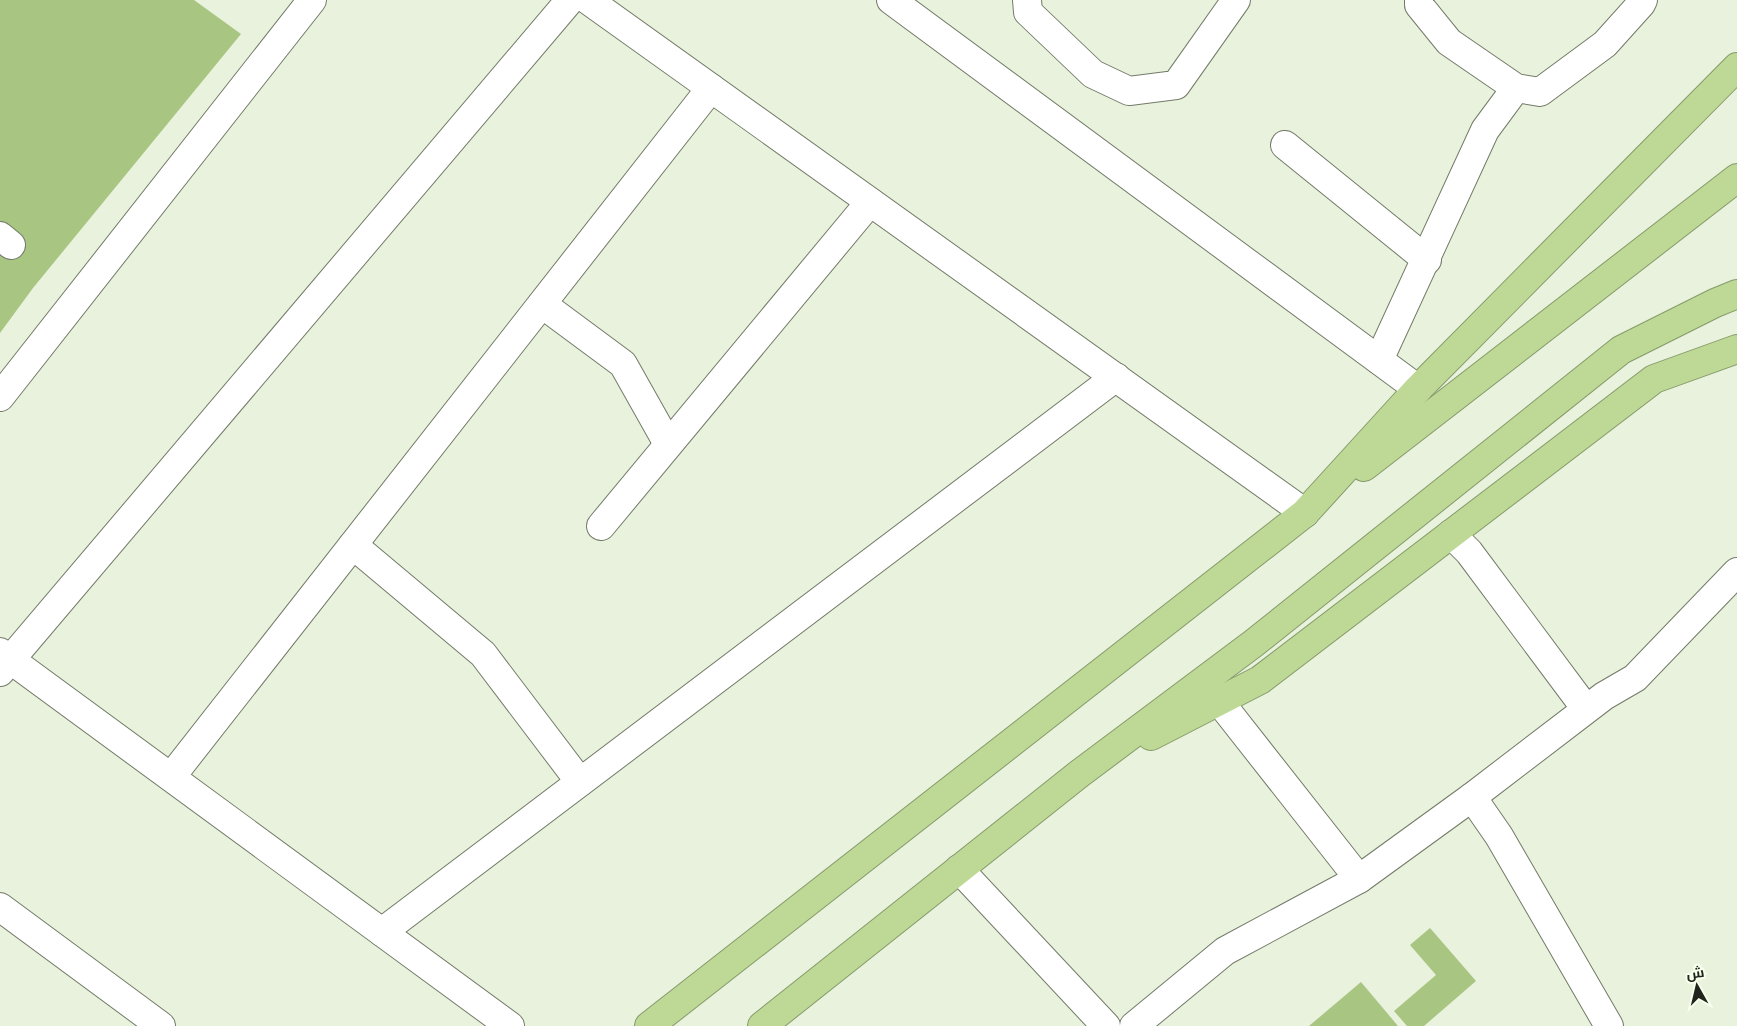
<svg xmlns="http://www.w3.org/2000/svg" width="1737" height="1026" font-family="Spectral,Cairo,serif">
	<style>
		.building { fill: #a9c582 }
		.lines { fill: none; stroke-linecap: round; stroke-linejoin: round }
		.minor-casing { stroke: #737b68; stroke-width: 30 }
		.highway-casing { stroke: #869a6b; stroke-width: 30 }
		.minor { stroke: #fff; stroke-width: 28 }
		.highway { stroke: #bdd995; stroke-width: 28 }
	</style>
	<rect width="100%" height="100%" fill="#e8f2dc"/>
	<g class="building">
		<polygon points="0,0 194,0 241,34 33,288 0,333"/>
		<polygon points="1430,928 1476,981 1424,1026 1407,1026 1394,1011 1436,975 1410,945"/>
		<polygon points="1361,982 1398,1026 1309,1026"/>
	</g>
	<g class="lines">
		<defs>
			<g id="minor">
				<polyline points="588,0 1305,513"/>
				<polyline points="891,0 1418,389"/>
				<polyline points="1027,0 1028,12 1093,74 1129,91 1176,85 1236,0"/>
				<polyline points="1419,0 1419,5 1449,42 1516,88 1540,92 1605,44 1641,4 1643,0"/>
				<polyline points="1285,145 1427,260"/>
				<polyline points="0,236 11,245"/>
				<polyline points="542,304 623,364 668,444"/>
				<polyline points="1379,360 1485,130 1516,88"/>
				<polyline points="0,397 312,0"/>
				<polyline points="601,526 870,202"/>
				<polyline points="1451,534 1469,552 1586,709"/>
				<polyline points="353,545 483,654 580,782"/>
				<polyline points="0,652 510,1026"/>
				<polyline points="0,672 570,0"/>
				<polyline points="1219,701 1359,879"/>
				<polyline points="171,777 711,88"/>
				<polyline points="1472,797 1499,836 1609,1026"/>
				<polyline points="959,869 1106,1026"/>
				<polyline points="0,907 161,1026"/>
				<polyline points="382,932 1116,377"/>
				<polyline points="1134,1026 1225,951 1359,879 1472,797 1604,696 1635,678 1737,572"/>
			</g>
			<g id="highway">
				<polyline points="1364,467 1737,178"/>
				<polyline points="1151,736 1260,680 1654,379 1737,349"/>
				<polyline points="649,1026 1305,513 1418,389 1737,67"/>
				<polyline points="762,1026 1079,774 1254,643 1621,350 1715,303 1737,294"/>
			</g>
		</defs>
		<use href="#minor" class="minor-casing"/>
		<use href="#highway" class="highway-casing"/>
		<use href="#minor" class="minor"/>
		<use href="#highway" class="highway"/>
	</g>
	<g transform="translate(1697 986) rotate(352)" stroke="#f7ffed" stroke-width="4" paint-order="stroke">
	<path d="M0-4L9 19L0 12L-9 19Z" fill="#21241c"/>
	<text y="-8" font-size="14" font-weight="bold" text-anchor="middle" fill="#21241c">ش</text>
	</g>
</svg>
